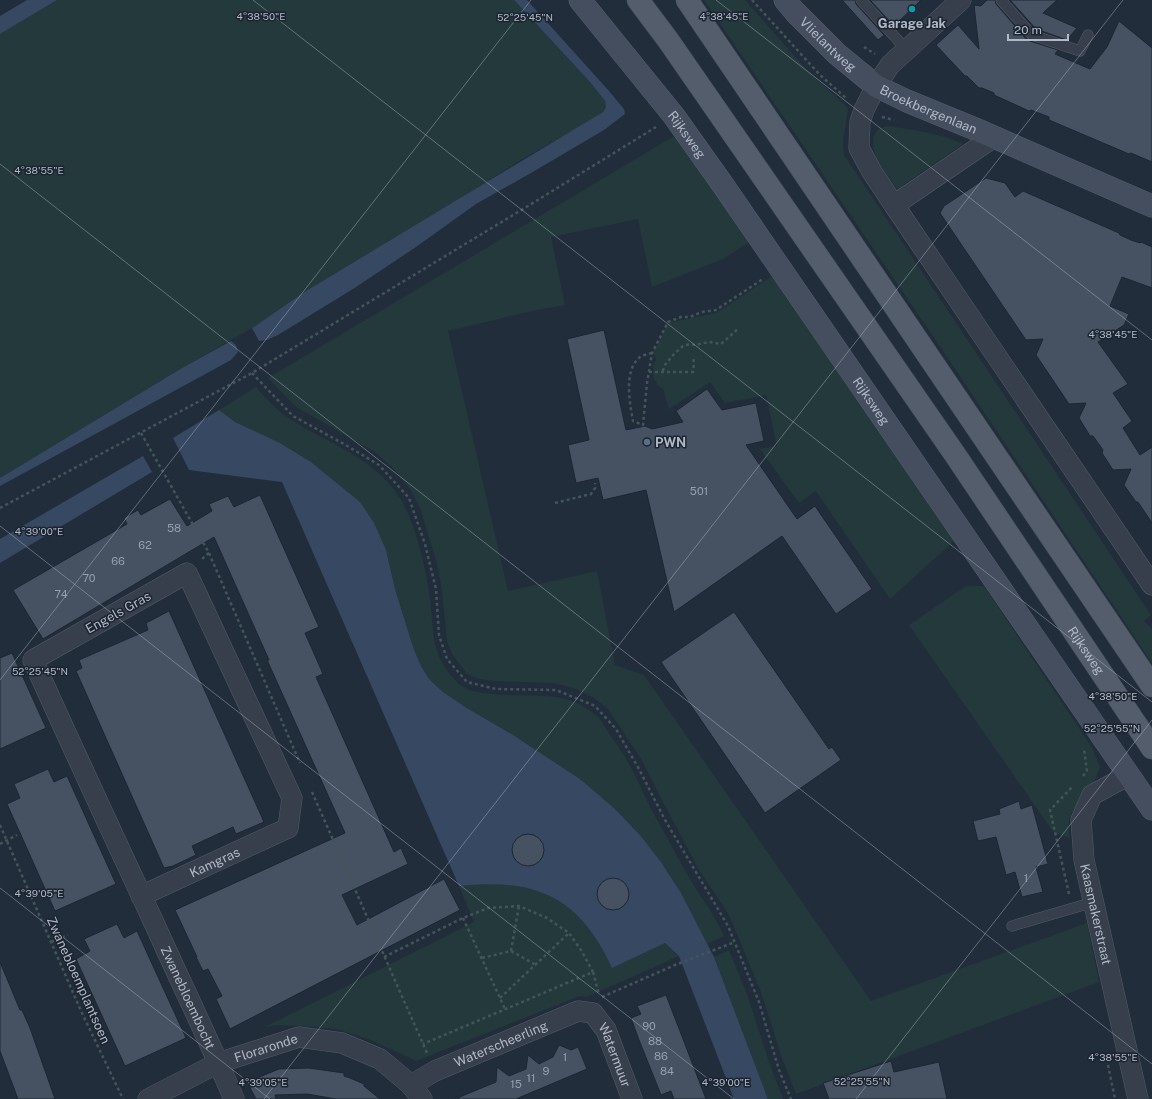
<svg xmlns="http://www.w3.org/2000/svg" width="1152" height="1099" font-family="'Public Sans',sans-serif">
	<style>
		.green { fill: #24393c }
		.water { fill: #364862 }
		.building { fill: #465262; stroke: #1d2632 }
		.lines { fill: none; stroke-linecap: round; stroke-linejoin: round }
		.lane-casing { stroke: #545c69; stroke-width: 11 }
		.street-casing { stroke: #545c69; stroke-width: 21 }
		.secondary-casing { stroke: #545c69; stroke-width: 23 }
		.primary-casing { stroke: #3f4854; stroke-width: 23 }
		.path { stroke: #425659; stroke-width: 2.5; stroke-dasharray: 3 3; stroke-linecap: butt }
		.lane { stroke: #363f4b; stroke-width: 10 }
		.street { stroke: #363f4b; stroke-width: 20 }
		.secondary { stroke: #444e5e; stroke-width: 22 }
		.primary { stroke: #545d6b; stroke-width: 22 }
		.ticks { fill: none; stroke: #b1b9c7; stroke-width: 1; stroke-opacity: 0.45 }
		.culture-dot { fill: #0f9aa8; stroke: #1b2430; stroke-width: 1.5 }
		.service-dot { fill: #5c6f8a; stroke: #1b2430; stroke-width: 1.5 }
		.labels { text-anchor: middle; stroke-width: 3; stroke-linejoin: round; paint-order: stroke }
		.number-label { font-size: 11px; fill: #969fae }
		.poi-label { font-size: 13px; font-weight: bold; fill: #b1b9c7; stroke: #1b2430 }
		.street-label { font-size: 13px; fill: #b1b9c7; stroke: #1b2430 }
		.ticks-label { font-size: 10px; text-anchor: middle; fill: #b1b9c7; stroke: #1b2430; stroke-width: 3; stroke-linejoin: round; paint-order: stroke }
	</style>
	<rect width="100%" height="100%" fill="#222d3b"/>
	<g class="green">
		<polygon points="57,0 514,0 590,82 605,101 606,107 603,112 576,129 522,159 458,200 306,291 252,328 182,368 0,478 0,34"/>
		<polygon points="704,0 745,0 808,71 846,106 848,110 843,141 844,155 1151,615 1144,621 1152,629 1152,663 941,348"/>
		<path d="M888 126C913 130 940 133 963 144L903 185 900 192C889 177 866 153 875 134 878 128 883 127 888 126Z"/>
		<polygon points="676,135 751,241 723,259 652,287 638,219 551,237 565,305 536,310 448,331 508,591 597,571 615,665 644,675 871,1001 1087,923 1099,982 796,1094 782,1058 761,992 729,915 698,868 662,800 640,757 608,709 594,698 576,689 555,683 495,681 479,679 467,674 452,654 447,641 442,591 437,563 420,508 410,489 393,468 375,452 296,407 268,378"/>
		<polygon points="774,275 954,541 890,599 816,491 799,503 760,449 777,446 766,395 725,403 710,382 669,409 663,389 658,386 653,376 653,366 656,359 653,353 668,323 716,313"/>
		<path d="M256 387C266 398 277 411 290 419 329 444 371 456 398 495 414 518 425 564 429 592 435 629 428 654 458 683 479 703 543 689 572 701 581 705 592 711 599 718 603 723 606 729 610 735 616 744 624 754 629 764 637 778 643 793 650 807 662 829 674 850 686 872 698 894 714 913 724 936L707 944 681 893 661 862 640 835 614 808 580 779 513 735 467 708 443 692 429 679 421 666 413 647 395 589 386 550 360 502 311 462 280 443 235 422 219 410Z"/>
		<path d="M966 586H984L1091 746 1100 767C1097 773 1095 782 1092 788 1079 807 1064 811 1070 838L1054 833 909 625Z"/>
		<path d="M483 883C551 885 583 906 612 967L665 943 679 956 587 997 580 996 416 1061 371 1040 337 1029 302 1026 277 1025 265 1027 474 922 459 886Z"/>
		<polygon points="729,950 748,997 769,1062 783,1099 768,1099 714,957"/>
	</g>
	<g class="water">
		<polygon points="27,0 57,0 0,34 0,16"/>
		<polygon points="514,0 527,0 609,91 624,109 625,114 604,130 531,173 476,204 416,247 353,289 278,335 267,340 259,341 252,328 306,291 603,112 606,107 605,101 590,82"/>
		<polygon points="231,341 236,345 238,352 231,360 0,486 0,478 182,368"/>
		<path d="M219 410 235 422 280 443 311 462 360 502 374 523 386 550 395 589 413 647 421 666 429 679 443 692 467 708 513 735 580 779 614 808 640 835 661 862 681 893 714 957 768 1099H734L679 956 665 943 612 968C579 896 535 878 459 886L282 482 189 470 173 438Z"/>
		<polygon points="143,456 152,472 0,563 0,539"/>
	</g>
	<g class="building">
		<polygon points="842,0 855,0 856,4 884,35 878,40"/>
		<polygon points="870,0 921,0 894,26"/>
		<polygon points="987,0 995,0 996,4 1027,40 1058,50 1055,54 1090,69 1107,47 1119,21 1152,48 1152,162 1131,153 1129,154 1049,120 1049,117 1031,110 1029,111 994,95 994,93 982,88 979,88 967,76 965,76 936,45 958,25 979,49 974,5 981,6"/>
		<polygon points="1010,0 1057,0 1043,13 1077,28 1067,40 1036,29"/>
		<polygon points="986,178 1005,183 1015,197 1023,191 1119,233 1120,235 1131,240 1140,243 1141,242 1152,247 1152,288 1122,277 1110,306 1129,314 1124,325 1098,342 1128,384 1113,393 1132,421 1123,428 1140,455 1152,447 1152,523 1138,502 1136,502 1124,485 1131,469 1113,470 1102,453 1103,450 1093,436 1090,436 1079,418 1086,403 1069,404 1036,355 1043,339 1026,340 940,213 944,206"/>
		<polygon points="604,330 626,430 645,426 652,429 683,422 676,411 707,389 722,410 756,403 764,441 746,445 797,519 815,506 872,589 836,614 782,536 674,612 646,490 603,500 598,478 576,483 568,445 589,440 567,339"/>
		<polygon points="260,495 319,627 305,633 323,674 316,677 394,852 401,848 408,864 342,895 357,925 444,879 460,910 230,1029 216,999 222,996 208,969 203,971 196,957 197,957 175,910 345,833 267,660 269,660 214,537 43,639 13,590 127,524 124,518 138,510 141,515 170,499 187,526 212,511 209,504 228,496 234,507"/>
		<polygon points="169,611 264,822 236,834 233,827 192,846 196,855 173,866 164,868 76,671 82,668 79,660 148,630 146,623"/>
		<polygon points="734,612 829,749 832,747 841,760 765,813 661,662"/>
		<polygon points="12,653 46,728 0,749 0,658"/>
		<polygon points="48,769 54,782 67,776 116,884 55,911 7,804 20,798 14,784"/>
		<polygon points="1019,801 1021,809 1032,805 1048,864 1036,867 1043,892 1022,897 1015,872 1006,875 996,837 978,841 973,821 1000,814 999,809"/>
		<circle cx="528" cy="850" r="16"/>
		<circle cx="613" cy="894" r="16"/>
		<polygon points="117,924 124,938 137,931 186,1038 125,1066 76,959 90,951 84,939"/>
		<polygon points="0,962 20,1010 22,1010 30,1028 55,1099 18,1099 0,1051"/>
		<polygon points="666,995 678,1026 706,1099 674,1099 671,1091 661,1095 639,1040 631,1018 641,1014 637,1006"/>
		<polygon points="559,1045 571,1050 578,1047 587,1069 516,1099 455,1099 496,1082 497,1067 509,1076 526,1069 528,1055 539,1064 553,1057"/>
		<polygon points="891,1061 894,1072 939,1062 947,1099 829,1099 823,1083"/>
		<polygon points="309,1068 344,1073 344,1076 350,1078 364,1084 364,1086 380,1099 336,1099 307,1094 275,1095 276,1099 256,1099 247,1082 279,1069"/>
	</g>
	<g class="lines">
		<defs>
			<g id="lane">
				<polyline points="861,0 907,50"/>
				<polyline points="1001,0 1032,35 1080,51 1088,35"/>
				<polyline points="1012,926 1094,902"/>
			</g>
			<g id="street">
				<polyline points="961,0 890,65 876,86 864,110 860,122 859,148 872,172 894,205 994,137"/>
				<polyline points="894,205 1152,585"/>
				<path id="s1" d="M1129 775 1092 795 1081 820 1084 860 1138 1099"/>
				<path id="s2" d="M141 896 288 828 292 798 187 573 33 660C73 749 114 837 155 925 181 983 209 1040 234 1099"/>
				<path id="s3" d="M411 1085 435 1071 578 1011 593 1013 606 1030 632 1099"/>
				<path id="s4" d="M148 1099 218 1063 299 1037 342 1043 380 1059 411 1085 422 1099"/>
			</g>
			<g id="secondary">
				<path id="s5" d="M580 0 674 116 723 185 1152 809"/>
				<path id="s6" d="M785 0 795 12 837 54 876 86 907 101 980 131 1152 206"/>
			</g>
			<g id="primary">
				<path id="s7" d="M638 0 668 40 956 456 1152 748"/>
				<polyline points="687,0 1152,686"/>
			</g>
		</defs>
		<use href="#lane" class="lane-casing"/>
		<use href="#street" class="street-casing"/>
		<use href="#secondary" class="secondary-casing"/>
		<use href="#primary" class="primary-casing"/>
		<g class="path">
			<polyline points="752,0 819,74 847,99"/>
			<polyline points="864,47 875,54"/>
			<polyline points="882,117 894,120"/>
			<path d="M652 353C648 354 643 355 640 357 623 370 630 404 633 421L643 425 647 383 652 353 668 322 681 317H690L702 312 716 310 763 279"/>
			<polyline points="663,371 664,366 674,354 683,346 690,344 695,345 709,342 721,344 739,328"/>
			<polyline points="649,372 693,372 694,364 693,356"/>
			<polyline points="252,373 293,416 344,444 379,465 409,498 425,544 436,589 439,635 447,659 467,682 496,689 556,690 595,706 616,729 639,769 665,820 728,926 759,1002 779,1070 791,1099"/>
			<polyline points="141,433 209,553 202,559"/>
			<polyline points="555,503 591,494 595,488 595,483"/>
			<polyline points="0,508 252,373 528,206 656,127"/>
			<polyline points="209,553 300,763"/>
			<polyline points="1083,776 1087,771 1084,749"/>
			<polyline points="312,792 427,1053"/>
			<polyline points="0,825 81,1011 123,1099"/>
			<polyline points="0,844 17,835"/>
			<polyline points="1069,894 1050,810 1072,787"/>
			<polyline points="463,918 505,1009"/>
			<polyline points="51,942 68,935"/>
			<polyline points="511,951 519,906"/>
			<polyline points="384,957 463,918 488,908 519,906 547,918 569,933 581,950 593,972 423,1044"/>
			<polyline points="482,958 511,951 536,965"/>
			<polyline points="593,972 599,995"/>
			<polyline points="602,997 675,965 735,942"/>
			<polyline points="500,998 569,933"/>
			<polyline points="1108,1065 1115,1099"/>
		</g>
		<use href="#lane" class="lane"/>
		<use href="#street" class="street"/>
		<use href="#secondary" class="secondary"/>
		<use href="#primary" class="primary"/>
	</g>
	<path class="ticks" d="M253 0 1152 702M716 0 1152 340M0 164 1152 1064M0 526 734 1099M0 680 531 0M0 888 270 1099M264 1099 1123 0M856 1099 1152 720"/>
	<circle class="culture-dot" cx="912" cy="9" r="4"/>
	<circle class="service-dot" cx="647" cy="442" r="4"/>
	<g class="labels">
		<g class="number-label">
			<text x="699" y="495">501</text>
			<text x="174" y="532">58</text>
			<text x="145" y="549">62</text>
			<text x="118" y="565">66</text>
			<text x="89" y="582">70</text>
			<text x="61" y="598">74</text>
			<text x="1026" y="882">1</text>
			<text x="649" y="1030">90</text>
			<text x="655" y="1045">88</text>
			<text x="661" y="1060">86</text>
			<text x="565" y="1061">1</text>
			<text x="546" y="1075">9</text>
			<text x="667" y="1075">84</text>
			<text x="531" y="1082">11</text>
			<text x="516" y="1088">15</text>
		</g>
		<g class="poi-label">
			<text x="912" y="28">Garage Jak</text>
			<text x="655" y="447" text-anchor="start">PWN</text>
		</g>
		<g class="street-label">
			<text dy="5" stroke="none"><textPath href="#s6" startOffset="62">Vlielantweg</textPath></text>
			<text dy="5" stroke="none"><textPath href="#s6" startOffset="183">Broekbergenlaan</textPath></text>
			<text dy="5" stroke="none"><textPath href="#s5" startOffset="172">Rijksweg</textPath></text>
			<text dy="5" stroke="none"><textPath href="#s5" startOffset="496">Rijksweg</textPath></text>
			<text transform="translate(118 612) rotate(-29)" y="5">Engels Gras</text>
			<text dy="5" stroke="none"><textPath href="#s7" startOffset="790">Rijksweg</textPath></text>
			<text dy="5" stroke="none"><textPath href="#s2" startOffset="81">Kamgras</textPath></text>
			<text dy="5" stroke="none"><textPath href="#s1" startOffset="165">Kaasmakerstraat</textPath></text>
			<text transform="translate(79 980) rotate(66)" y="5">Zwanebloemplantsoen</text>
			<text dy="5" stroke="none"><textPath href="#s2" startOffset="989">Zwanebloembocht</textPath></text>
			<text dy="5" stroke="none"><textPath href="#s3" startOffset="99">Waterscheerling</textPath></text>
			<text dy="5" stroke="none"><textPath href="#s4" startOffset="129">Floraronde</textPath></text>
			<text dy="5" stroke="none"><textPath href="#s3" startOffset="246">Watermuur</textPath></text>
		</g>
	</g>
	<g class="ticks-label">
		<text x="261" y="20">4°38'50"E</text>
		<text x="724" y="20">4°38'45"E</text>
		<text x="525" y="21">52°25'45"N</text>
		<text x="39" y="174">4°38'55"E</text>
		<text x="1113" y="338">4°38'45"E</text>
		<text x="39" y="535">4°39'00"E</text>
		<text x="40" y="675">52°25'45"N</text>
		<text x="1113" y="700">4°38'50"E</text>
		<text x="1112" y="732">52°25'55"N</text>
		<text x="39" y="897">4°39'05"E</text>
		<text x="1113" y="1061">4°38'55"E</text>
		<text x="862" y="1085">52°25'55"N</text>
		<text x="263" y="1086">4°39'05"E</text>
		<text x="726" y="1086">4°39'00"E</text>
	</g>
	<path d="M1008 34v6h60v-6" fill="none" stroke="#b1b9c7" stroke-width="2"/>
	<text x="1014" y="34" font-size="12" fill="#b1b9c7" stroke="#1b2430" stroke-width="3" paint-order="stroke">20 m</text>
</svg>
